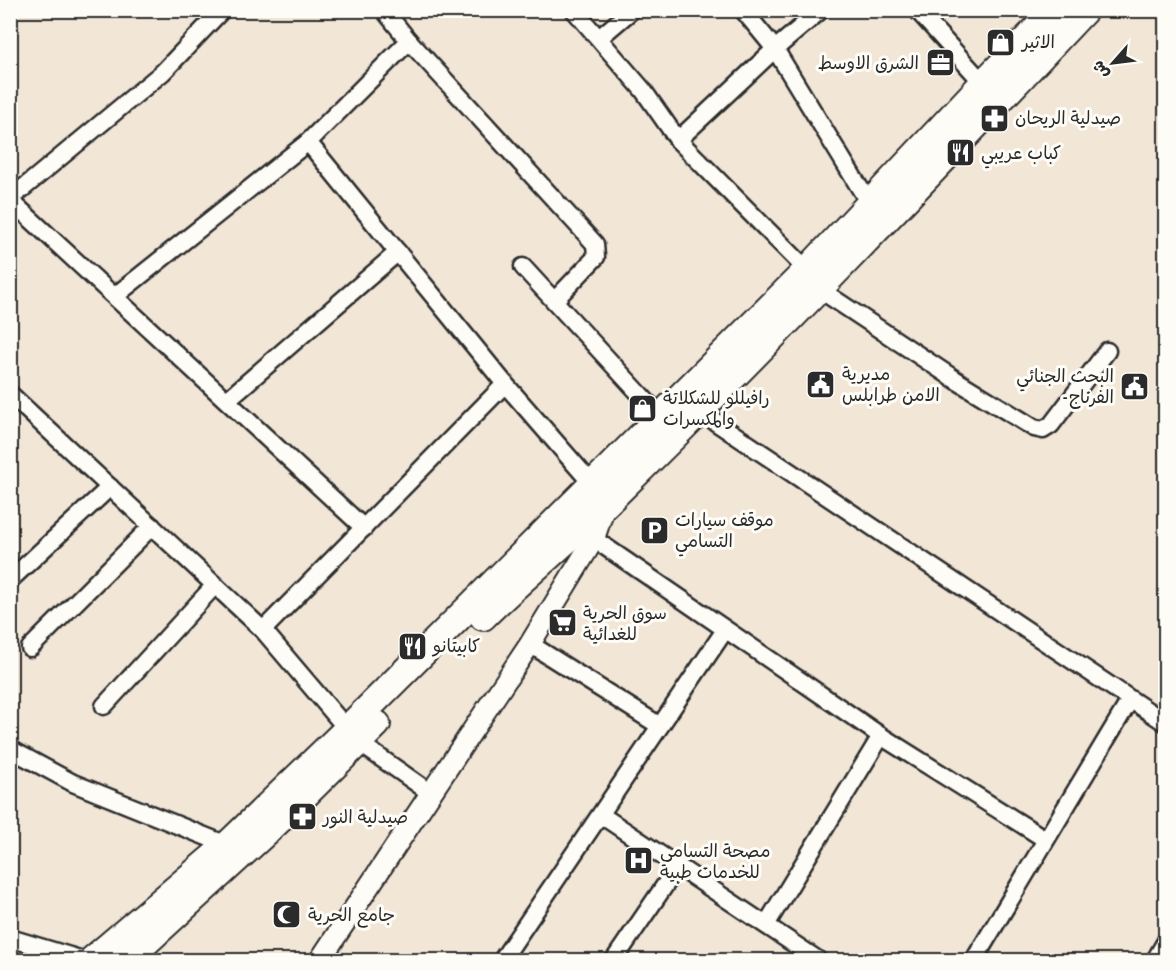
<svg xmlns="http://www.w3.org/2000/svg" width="1176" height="971" font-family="'Balsamiq Sans','Playpen Sans Arabic',sans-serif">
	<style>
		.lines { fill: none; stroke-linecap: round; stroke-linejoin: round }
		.minor-casing { stroke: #2b2b2b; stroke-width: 21 }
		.tertiary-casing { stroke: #2b2b2b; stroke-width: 24 }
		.primary-casing { stroke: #2b2b2b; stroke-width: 30 }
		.minor { stroke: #fdfcf7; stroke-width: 16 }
		.tertiary { stroke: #fdfcf7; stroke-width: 20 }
		.primary { stroke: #fdfcf7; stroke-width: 26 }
		.labels { text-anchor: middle; stroke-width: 6; stroke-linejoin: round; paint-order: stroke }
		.poi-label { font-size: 18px; fill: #2b2b2b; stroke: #fdfcf7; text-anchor: start }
	</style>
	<rect width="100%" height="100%" fill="#f2e6d7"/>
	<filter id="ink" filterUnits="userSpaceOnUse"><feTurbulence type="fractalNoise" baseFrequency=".0167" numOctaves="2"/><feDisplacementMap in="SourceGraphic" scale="12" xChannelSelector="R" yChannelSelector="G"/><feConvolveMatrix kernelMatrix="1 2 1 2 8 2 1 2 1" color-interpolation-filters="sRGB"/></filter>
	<g filter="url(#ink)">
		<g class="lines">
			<defs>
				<g id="minor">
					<polyline points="384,10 409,41 595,244 596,257 555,300"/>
					<polyline points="574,10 643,90 678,140 807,270"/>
					<polyline points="743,10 775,49 869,203"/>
					<polyline points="917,10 983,83"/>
					<polyline points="599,38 632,10"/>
					<polyline points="678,140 775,49 821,10"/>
					<polyline points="308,142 409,41"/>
					<polyline points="10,199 163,72 222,10"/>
					<polyline points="10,200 364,528"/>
					<polyline points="523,267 660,416"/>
					<polyline points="819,289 959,382 1034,428 1043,430 1051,425 1107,351"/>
					<polyline points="115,296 308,142 505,384"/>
					<polyline points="10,394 263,630 358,742 432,794"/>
					<polyline points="227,400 398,252"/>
					<polyline points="699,411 1166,723"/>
					<polyline points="594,539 881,736 1045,839"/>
					<polyline points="10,580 110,487"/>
					<polyline points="263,630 505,384 593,485"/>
					<polyline points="530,644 660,726"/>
					<polyline points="30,648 152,526"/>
					<polyline points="104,706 215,585"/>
					<polyline points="10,749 73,783 227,845"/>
					<polyline points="601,815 818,960"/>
					<polyline points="766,925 881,736"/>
					<polyline points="10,938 83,960"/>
					<polyline points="502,960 725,630"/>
					<polyline points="614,960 678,866"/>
					<polyline points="974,960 1130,700"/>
					<polyline points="1155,960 1166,941"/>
				</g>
				<polyline id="tertiary" points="320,960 530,644 594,539 605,505"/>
				<g id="primary">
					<path d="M483 617C523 577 567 542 607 503 770 343 928 177 1085 10"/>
					<polyline points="92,960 227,845 346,730 807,270 983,83 1055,10"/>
					<polyline points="127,960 285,815 377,724"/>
				</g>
			</defs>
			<use href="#minor" class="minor-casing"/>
			<use href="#tertiary" class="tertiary-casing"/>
			<use href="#primary" class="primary-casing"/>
			<use href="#minor" class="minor"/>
			<use href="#tertiary" class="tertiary"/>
			<use href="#primary" class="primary"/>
		</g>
	</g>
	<defs>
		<symbol id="shop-square" viewBox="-11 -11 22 22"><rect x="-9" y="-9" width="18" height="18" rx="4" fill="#2b2b2b" stroke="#fdfcf7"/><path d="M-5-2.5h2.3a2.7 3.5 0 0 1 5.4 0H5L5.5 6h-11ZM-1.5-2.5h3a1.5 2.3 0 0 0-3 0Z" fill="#fff"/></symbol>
		<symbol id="office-square" viewBox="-11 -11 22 22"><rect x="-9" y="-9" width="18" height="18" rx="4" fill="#2b2b2b" stroke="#fdfcf7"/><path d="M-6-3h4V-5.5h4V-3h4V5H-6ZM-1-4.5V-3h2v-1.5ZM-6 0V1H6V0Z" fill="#fff"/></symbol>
		<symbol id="pharmacy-square" viewBox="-11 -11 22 22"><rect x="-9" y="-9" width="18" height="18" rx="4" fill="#2b2b2b" stroke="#fdfcf7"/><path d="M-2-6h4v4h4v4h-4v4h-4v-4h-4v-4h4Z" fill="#fff"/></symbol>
		<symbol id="restaurant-square" viewBox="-11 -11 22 22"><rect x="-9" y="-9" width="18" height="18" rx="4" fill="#2b2b2b" stroke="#fdfcf7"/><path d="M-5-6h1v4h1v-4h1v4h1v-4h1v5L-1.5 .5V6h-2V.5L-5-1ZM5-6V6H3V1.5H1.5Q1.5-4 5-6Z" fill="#fff"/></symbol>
		<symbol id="civic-square" viewBox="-11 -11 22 22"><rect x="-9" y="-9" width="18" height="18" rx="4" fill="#2b2b2b" stroke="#fdfcf7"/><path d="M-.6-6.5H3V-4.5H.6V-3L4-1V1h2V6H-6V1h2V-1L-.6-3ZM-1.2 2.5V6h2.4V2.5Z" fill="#fff"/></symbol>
		<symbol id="parking-square" viewBox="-11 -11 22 22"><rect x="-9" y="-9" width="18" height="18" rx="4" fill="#2b2b2b" stroke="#fdfcf7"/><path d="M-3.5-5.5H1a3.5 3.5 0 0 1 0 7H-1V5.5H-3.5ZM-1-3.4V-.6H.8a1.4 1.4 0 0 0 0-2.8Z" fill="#fff"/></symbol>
		<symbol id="supermarket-square" viewBox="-11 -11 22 22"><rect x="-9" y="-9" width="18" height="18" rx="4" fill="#2b2b2b" stroke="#fdfcf7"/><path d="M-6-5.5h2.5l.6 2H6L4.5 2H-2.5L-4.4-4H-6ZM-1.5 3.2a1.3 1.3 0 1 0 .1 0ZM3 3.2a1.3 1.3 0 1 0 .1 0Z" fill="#fff"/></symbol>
		<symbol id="hospital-square" viewBox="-11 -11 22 22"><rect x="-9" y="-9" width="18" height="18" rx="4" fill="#2b2b2b" stroke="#fdfcf7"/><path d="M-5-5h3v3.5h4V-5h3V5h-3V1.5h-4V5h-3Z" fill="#fff"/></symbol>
		<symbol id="mosque-square" viewBox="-11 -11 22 22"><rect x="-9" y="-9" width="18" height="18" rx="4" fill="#2b2b2b" stroke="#fdfcf7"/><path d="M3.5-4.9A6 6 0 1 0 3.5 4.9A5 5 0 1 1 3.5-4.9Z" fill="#fff"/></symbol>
	</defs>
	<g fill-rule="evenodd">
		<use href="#shop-square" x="984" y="26" width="33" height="33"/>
		<use href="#office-square" x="924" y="46" width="33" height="33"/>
		<use href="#pharmacy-square" x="978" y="102" width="33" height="33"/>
		<use href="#restaurant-square" x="944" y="136" width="33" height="33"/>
		<use href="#civic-square" x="804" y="368" width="33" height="33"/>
		<use href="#civic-square" x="1118" y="370" width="33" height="33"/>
		<use href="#shop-square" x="626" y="392" width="33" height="33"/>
		<use href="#parking-square" x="638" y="514" width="33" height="33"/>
		<use href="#supermarket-square" x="546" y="606" width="33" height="33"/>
		<use href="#restaurant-square" x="396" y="630" width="33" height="33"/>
		<use href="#pharmacy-square" x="286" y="800" width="33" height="33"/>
		<use href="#hospital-square" x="622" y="844" width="33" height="33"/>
		<use href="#mosque-square" x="270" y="898" width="33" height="33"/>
	</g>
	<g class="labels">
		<g class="poi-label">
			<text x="1022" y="48">الاثير</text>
			<text x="919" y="69" text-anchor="end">الشرق الاوسط</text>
			<text x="1015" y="124">صيدلية الريحان</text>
			<text x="981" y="159">كباب عريبي</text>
			<text x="842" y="380">مديرية<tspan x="842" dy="21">الامن طرابلس</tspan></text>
			<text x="1114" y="382" text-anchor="end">البحث الجنائي<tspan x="1114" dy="21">-الفرناج</tspan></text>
			<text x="663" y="404">رافيللو للشكلاتة<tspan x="663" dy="21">والمكسرات</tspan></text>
			<text x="675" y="526">موقف سيارات<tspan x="675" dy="21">التسامي</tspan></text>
			<text x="583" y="619">سوق الحرية<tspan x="583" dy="21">للغدائية</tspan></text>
			<text x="433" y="652">كابيتانو</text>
			<text x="323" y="823">صيدلية النور</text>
			<text x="660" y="857">مصحة التسامي<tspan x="660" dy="21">للخدمات طبية</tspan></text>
			<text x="308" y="921">جامع الحرية</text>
		</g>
	</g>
	<rect width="1176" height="971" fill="none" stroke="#fdfcf7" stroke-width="36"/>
	<rect x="18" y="18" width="1140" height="935" fill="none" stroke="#2b2b2b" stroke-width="2" filter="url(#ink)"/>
	<g transform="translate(1113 63) rotate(242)" stroke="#fdfcf7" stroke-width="4.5" paint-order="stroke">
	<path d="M0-4.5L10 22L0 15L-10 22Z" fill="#2b2b2b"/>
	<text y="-9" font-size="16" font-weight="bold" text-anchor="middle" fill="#2b2b2b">ش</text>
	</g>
</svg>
